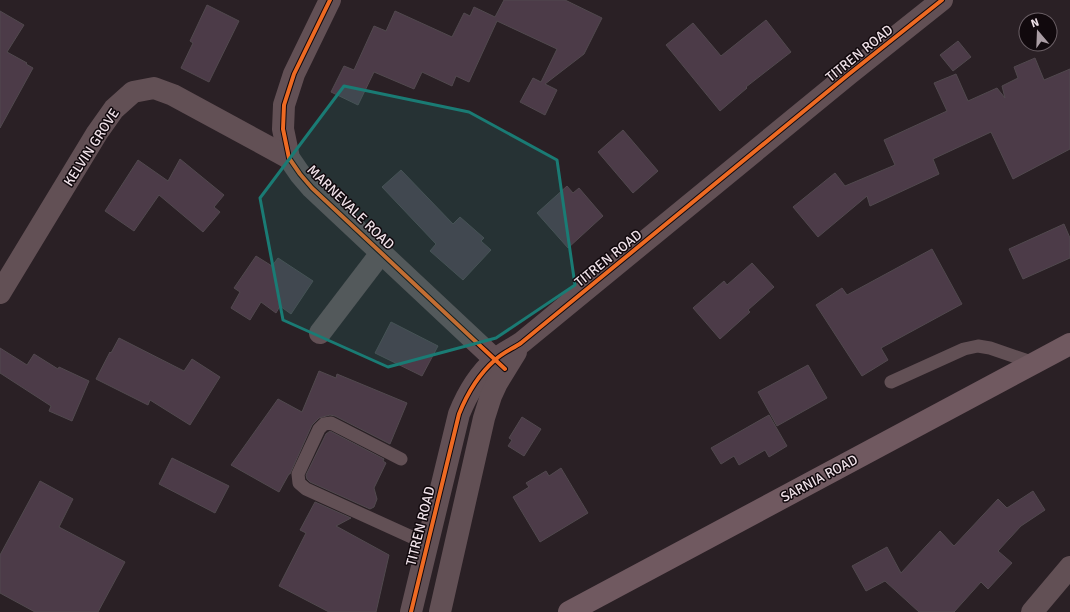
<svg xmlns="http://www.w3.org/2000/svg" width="1070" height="612" font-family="Signika,sans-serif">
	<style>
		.building { fill: #4c3b48; stroke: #51494e }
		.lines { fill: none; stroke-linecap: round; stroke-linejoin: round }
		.service { stroke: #625055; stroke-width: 13 }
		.minor { stroke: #625055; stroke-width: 22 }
		.tertiary { stroke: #625055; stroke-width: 22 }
		.secondary { stroke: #705960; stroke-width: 22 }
		.cycleway-casing { stroke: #11090d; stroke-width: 6 }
		.cycleway { stroke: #ed6a23; stroke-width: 4 }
		.marked { fill: #1a7b74; fill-opacity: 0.2; stroke: #1a7b74; stroke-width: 3; stroke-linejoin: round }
		.labels { text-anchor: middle; stroke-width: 3; stroke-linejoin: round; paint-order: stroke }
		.street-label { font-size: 14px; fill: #efe1e8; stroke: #11090d }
	</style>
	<rect width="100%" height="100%" fill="#2a2025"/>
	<g class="building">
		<polygon points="504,0 565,0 602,18 584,54 545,84 557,90 545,115 520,102 533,78 541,82 557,49 497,21 469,82 456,76 452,86 422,72 414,89 374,72 358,105 331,92 344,66 354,70 374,26 386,31 395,11 452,37 464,13 470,16 474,7 495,17"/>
		<polygon points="207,5 239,21 209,82 181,68 193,43 190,41"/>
		<polygon points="0,11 24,25 7,52 27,63 26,64 33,68 0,128"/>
		<polygon points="766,20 791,52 746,87 747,88 720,111 666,45 693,23 721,56"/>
		<polygon points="958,41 971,57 953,71 940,55"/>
		<polygon points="1035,58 1044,80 1070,69 1070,149 1013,179 991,132 933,159 939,174 870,206 867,196 818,237 793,207 835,173 845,186 895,165 884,140 947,111 934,83 956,74 968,101 997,88 1005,98 1002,86 1018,78 1014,67"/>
		<polygon points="623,130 658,171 633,193 598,152"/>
		<polygon points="180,159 224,195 214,207 220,212 203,232 159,195 134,231 105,211 138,160 168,181"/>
		<polygon points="401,170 453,224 460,217 484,238 481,241 491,250 463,280 430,251 436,244 382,187"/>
		<polygon points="567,186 573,193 579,188 603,216 568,248 537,213"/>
		<polygon points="1064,224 1070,238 1070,258 1023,279 1009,249"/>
		<polygon points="932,249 962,304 881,348 888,360 862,376 816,305 842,288 847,295"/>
		<polygon points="256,256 272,266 278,258 313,281 291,314 280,306 276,313 261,302 250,320 231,308 240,292 234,288"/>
		<polygon points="752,263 774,287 748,310 750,312 720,339 693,308 724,281 727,285"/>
		<polygon points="391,322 438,346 422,376 375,353"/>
		<polygon points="119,338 184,371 192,359 220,377 190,425 150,400 148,405 96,379 110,352 111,353"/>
		<polygon points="0,348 27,365 34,354 58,369 59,367 89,381 72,421 49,411 51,406 0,373"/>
		<polygon points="808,365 827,398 777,426 758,392"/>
		<polygon points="319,371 336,378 337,374 407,403 390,444 335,416 330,415 319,418 312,425 290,474 289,474 279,492 231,465 278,399 302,412"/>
		<polygon points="769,415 787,446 769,457 765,450 739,465 734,456 721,464 711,448"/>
		<polygon points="522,417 541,429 524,456 508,446 512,440 509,438"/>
		<polygon points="330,431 384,459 383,461 386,463 374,488 377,499 374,507 370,509 310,482 307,479 306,475 326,434"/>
		<polygon points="172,458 229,486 215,513 159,484"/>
		<polygon points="561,468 588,513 540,542 513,497 529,487 526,483 546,471 549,476"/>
		<polygon points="40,481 73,499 59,527 125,562 98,612 35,612 0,593 0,555"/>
		<polygon points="1033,491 1045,510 1021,526 998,551 1012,563 988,589 981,582 954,612 919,612 885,581 866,591 852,566 887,547 901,573 940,531 954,546 998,499 1007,508"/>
		<polygon points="315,502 351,518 336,526 389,555 376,612 329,612 279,586 306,533 300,530"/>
	</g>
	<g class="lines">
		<g class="service">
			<polyline points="891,382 964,349 978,346 990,348 1034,363"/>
			<polyline points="401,459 331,423 324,424 319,429 298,474 299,483 306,489 427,544"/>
		</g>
		<g class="minor">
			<polyline points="330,0 294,74 284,105 283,129 289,158 300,174 312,188 505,369"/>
			<polyline points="0,293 97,133 114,109 133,92 154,88 173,95 289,158"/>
			<polyline points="320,333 381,253"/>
			<polyline points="1032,612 1070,567"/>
		</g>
		<g class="tertiary">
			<path d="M411 612 459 414C467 394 478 375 495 360 502 353 512 349 521 343L849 74 942 0"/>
			<polyline points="440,612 484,418 491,396 497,383 516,352"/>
		</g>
		<polyline class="secondary" points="569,612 1070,344"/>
		<defs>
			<g id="cycleway">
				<polyline points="330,0 294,74 284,105 283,129 289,158 300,174 312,188 505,369"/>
				<path d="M411 612 459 414C467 394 478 375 495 360 502 353 512 349 521 343L849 74 942 0"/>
			</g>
		</defs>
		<use href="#cycleway" class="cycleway-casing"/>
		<use href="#cycleway" class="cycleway"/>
	</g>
	<path class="marked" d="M344 86 469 112 557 160 575 285 496 338 388 367 283 320 260 198Z"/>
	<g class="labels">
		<g class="street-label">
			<text transform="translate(859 53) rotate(-39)" y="5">TITREN ROAD</text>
			<text transform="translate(91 147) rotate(-57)" y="5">KELVIN GROVE</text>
			<text transform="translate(351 207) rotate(44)" y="5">MARNEVALE ROAD</text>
			<text transform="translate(608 258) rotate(-39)" y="5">TITREN ROAD</text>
			<text transform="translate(819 478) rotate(-28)" y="5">SARNIA ROAD</text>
			<text transform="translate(420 526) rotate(-76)" y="5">TITREN ROAD</text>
		</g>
	</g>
	<g transform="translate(1038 32) rotate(341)"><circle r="19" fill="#11090d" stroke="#6a5f65"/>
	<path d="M0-3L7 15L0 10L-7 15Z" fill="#aa9da4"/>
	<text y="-6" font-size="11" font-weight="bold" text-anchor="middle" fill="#efe1e8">N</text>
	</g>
</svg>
